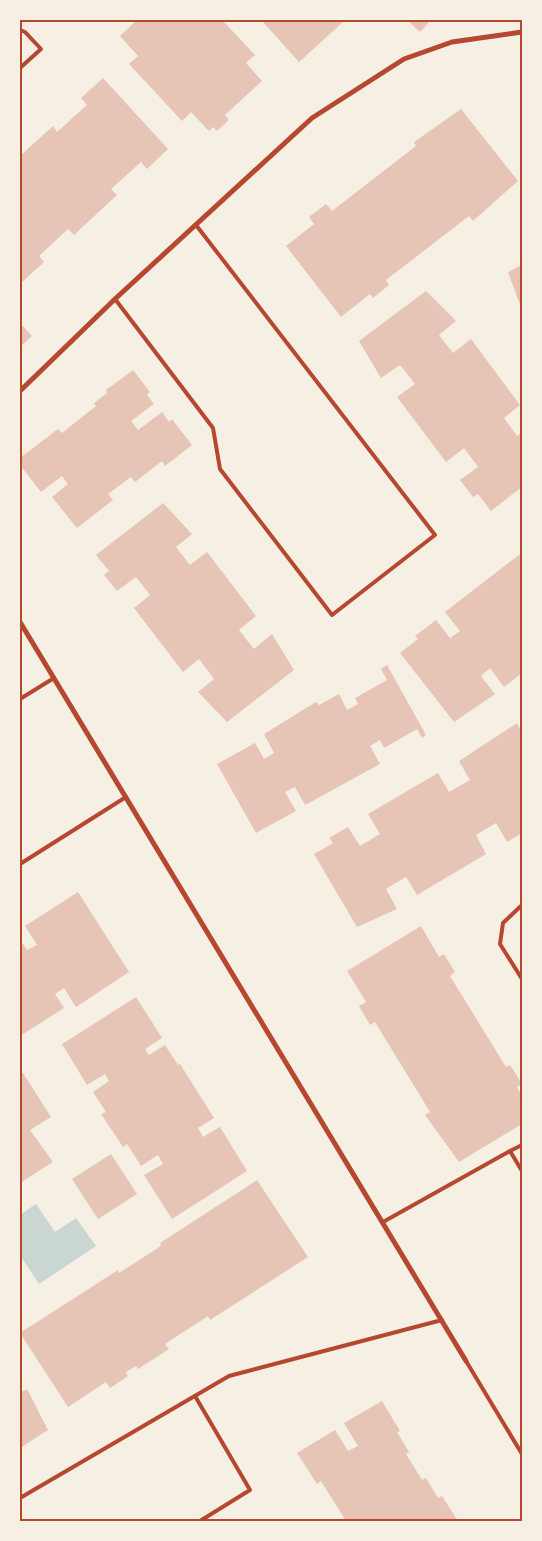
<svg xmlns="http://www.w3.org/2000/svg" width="542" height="1541" font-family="'Space Grotesk',sans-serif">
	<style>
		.water { fill: #c9d6d2 }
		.building { fill: #e6c5b7 }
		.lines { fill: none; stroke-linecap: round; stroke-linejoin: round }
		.service { stroke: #b5482f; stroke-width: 4 }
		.minor { stroke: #b5482f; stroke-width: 5 }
		.neatline { fill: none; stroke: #b5482f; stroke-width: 2 }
	</style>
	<rect width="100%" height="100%" fill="#f6efe4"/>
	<polygon class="water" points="36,1204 55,1232 76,1218 96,1246 39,1284 20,1255 20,1215"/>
	<g class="building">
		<polygon points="137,20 222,20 255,55 246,63 262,81 225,115 229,120 217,131 213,127 209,131 191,112 182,121 129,64 138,56 120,36"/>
		<polygon points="265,20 341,20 343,22 299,62 263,22"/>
		<polygon points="407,20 431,20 420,32"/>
		<polygon points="103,78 168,149 147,169 141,162 111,189 117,195 74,235 68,229 39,256 44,262 22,282 20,281 20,156 53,126 57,132 87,105 81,98"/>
		<polygon points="461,109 518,181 473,221 469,216 386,280 389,285 373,298 370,294 341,317 286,246 314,224 309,217 326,204 332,211 416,146 414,142"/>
		<polygon points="522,265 522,310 508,272"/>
		<polygon points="426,291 456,321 439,335 453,353 471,339 520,405 504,418 517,436 522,432 522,487 491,511 478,494 473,497 460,480 478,467 464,448 446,462 397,397 415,384 400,365 381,378 359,341"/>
		<polygon points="20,323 32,336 20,347"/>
		<polygon points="133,370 150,392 147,395 154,404 131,421 138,430 162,412 169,422 172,419 192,445 165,466 162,461 135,482 131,477 108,494 113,500 77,528 52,497 68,484 62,476 41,492 20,465 20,458 58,429 62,433 96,406 94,403 107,393 106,390"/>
		<polygon points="163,503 192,534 176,547 190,565 207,552 256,616 239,630 254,649 272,634 294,670 227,722 198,692 214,679 199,659 183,672 134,608 150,595 136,577 117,591 104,575 109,571 96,555"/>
		<polygon points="520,554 522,557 522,673 504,687 490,668 481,676 495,694 454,722 400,653 418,639 415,636 436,620 450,638 460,631 445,612"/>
		<polygon points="387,665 426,735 422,738 417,729 384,748 380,740 370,746 380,764 305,805 295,787 285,792 296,811 256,833 217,764 255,743 264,759 274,753 264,734 316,702 319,705 339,694 347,710 358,704 355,698 387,680 381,669"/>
		<polygon points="517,723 522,732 522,833 507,842 496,823 476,835 486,854 417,895 406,877 386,889 397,909 357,927 314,854 333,843 329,838 348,827 360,846 380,834 368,814 438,773 449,792 470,780 459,761"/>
		<polygon points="78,892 129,972 76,1007 64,988 55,994 64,1008 20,1036 20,940 27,950 37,945 25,926"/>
		<polygon points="421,926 439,957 444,954 455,972 450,976 506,1067 510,1065 522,1084 517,1087 522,1096 522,1124 459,1162 425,1115 430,1112 375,1022 370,1025 359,1006 366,1002 347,971"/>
		<polygon points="136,997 162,1038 145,1049 149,1055 165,1045 178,1065 180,1064 214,1118 198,1128 203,1137 220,1127 247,1171 172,1219 144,1175 163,1164 158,1155 141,1166 127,1144 123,1147 101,1114 106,1112 93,1092 109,1081 105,1074 87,1085 62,1044"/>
		<polygon points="23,1073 51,1117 30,1130 53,1162 20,1183 20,1075"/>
		<polygon points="111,1154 137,1194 98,1219 72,1179"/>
		<polygon points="257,1180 308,1257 210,1320 208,1316 165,1344 169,1349 138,1369 136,1366 126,1372 128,1376 110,1388 106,1382 68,1407 20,1333 118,1270 119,1273 161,1246 160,1243"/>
		<polygon points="27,1389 48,1430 20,1448 20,1393"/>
		<polygon points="382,1401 400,1431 397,1432 409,1452 406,1454 422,1480 426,1478 438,1498 442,1496 458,1521 346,1521 321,1481 317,1484 297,1453 335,1430 348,1451 358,1446 344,1423"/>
	</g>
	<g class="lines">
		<g class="service">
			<polyline points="20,30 25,32 41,49 20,68"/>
			<polyline points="115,299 213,428 220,469 332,615 435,535 196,225"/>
			<polyline points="20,699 54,678"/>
			<polyline points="20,864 126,797"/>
			<polyline points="522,905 503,923 500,944 522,979"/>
			<polyline points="510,1151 522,1171"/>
			<polyline points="383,1222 510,1151 522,1145"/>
			<polyline points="466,1361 522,1454"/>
			<polyline points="195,1396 250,1490 200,1521"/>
			<polyline points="20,1498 229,1376 442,1320"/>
		</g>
		<g class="minor">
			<polyline points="20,391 115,299 312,118 404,59 452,42 522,32"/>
			<polyline points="20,622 466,1361"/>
		</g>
	</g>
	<rect width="542" height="1541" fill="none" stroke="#f6efe4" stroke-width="42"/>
	<rect x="21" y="21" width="500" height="1499" class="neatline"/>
</svg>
